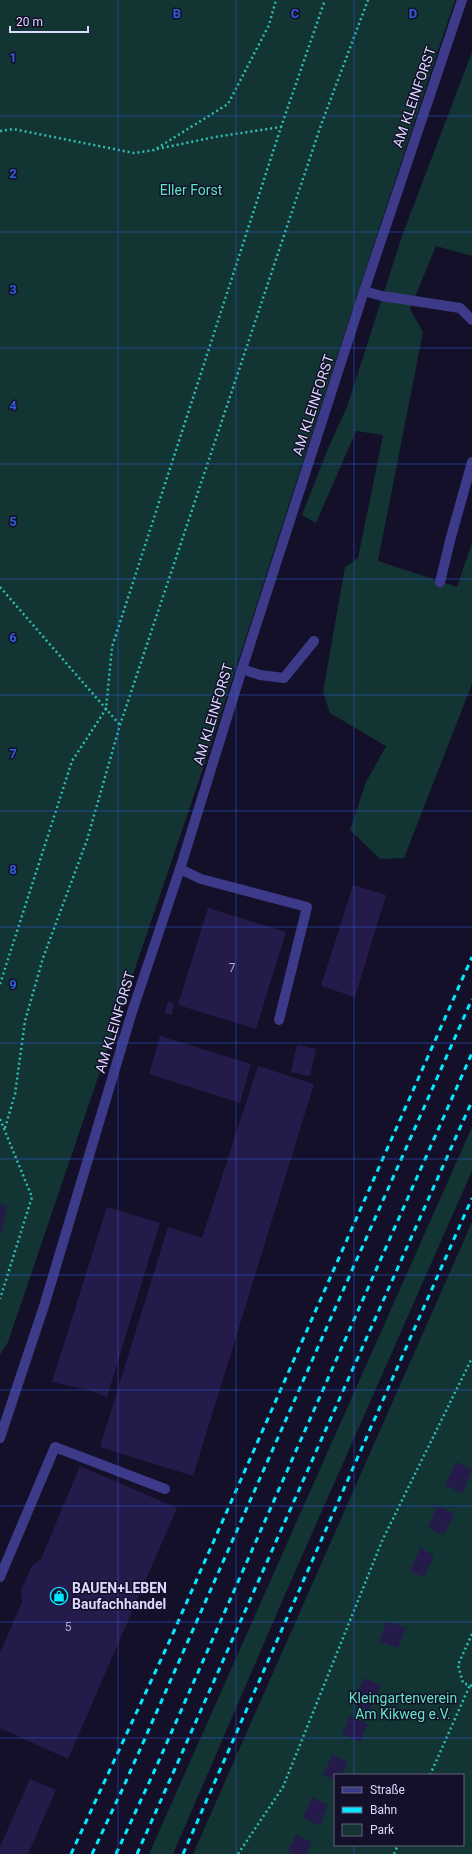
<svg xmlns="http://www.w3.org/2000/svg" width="472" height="1854" font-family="Roboto,sans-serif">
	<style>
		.green { fill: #123432; fill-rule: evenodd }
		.building { fill: #241b4b }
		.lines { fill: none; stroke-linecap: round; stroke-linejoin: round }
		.path { stroke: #2dbeb4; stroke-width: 2.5; stroke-dasharray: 2 3; stroke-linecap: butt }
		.minor { stroke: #3c3a89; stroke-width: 10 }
		.rail { stroke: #04e9ff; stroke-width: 3; stroke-dasharray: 6 5; stroke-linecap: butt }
		.grid { fill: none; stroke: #305cdc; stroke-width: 1; stroke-opacity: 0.55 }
		.labels { text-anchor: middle; stroke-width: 3; stroke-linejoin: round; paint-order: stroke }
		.number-label { font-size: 12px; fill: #aea9d2 }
		.street-label { font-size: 14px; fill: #dcd8ff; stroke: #141029 }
		.park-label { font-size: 14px; fill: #60e3c1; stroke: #141029 }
		.poi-label { font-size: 14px; font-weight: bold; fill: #dcd8ff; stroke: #141029; text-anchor: start }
		.grid-label { font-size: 13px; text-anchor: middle; font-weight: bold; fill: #305cdc; stroke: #141029; stroke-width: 3; stroke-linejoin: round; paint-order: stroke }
	</style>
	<rect width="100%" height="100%" fill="#141029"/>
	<g class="green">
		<polygon points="0,0 455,0 359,289 207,757 8,1342 0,1355"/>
		<polygon points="472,52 472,256 436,246 410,309 423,332 378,561 457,587 472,543 472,684 404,858 380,859 350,830 366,782 386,746 330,713 323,692 345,567 358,558 383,435 356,431 316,523 302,515 329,446 347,407 402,236"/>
		<polygon points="472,1127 472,1171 284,1597 173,1854 149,1854"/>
		<path d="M472 1222V1854H193ZM335 1775H463V1845H335Z"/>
	</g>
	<g class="building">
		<polygon points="353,885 386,895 355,997 321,986"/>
		<polygon points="208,908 286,932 256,1029 178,1005"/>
		<polygon points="168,1001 174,1003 172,1015 165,1013"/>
		<polygon points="160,1036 251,1064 240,1103 149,1074"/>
		<polygon points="297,1045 316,1049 310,1076 291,1072"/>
		<polygon points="258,1066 314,1084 193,1476 100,1447 168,1227 202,1238"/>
		<polygon points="0,1204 7,1206 1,1234 0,1234"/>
		<polygon points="107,1207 160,1223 107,1397 92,1391 52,1382"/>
		<polygon points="456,1462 472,1469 463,1493 445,1486"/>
		<polygon points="80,1466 177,1508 68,1759 0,1728 0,1653 22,1602 21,1590 32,1566 41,1559"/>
		<polygon points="437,1506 454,1513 444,1535 428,1528"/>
		<polygon points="420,1548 434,1555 424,1577 410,1571"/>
		<polygon points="387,1621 406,1628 398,1648 379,1641"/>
		<polygon points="364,1678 381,1685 369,1711 353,1703"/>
		<polygon points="350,1716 368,1724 360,1742 342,1734"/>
		<polygon points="332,1755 348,1762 342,1775 335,1775 335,1780 323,1775"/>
		<polygon points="30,1779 56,1790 28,1854 0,1854 0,1847"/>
		<polygon points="312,1797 328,1805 320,1826 303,1818"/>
		<polygon points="296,1835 312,1842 306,1854 294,1854 288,1851"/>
	</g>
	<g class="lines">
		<g class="path">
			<polyline points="0,131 13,129 134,153 154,150 228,104 269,25 276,0"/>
			<polyline points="157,149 215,137 281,127"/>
			<polyline points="0,587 120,725"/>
			<polyline points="0,984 72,761 106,709 112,647 281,127 325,0"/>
			<polyline points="0,1119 32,1197 0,1299"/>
			<polyline points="5,1128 15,1094 25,1021 43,958 87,840 120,725 321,125 368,0"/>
			<polyline points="472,1634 458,1665 463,1683 472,1686"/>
			<polyline points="430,1775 470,1685"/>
			<polyline points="238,1854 283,1787 382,1541 472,1358"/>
			<polyline points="394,1854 398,1845"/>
		</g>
		<g class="minor">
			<polyline points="364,291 382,296 460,308 472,320"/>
			<polyline points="440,582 451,537 472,462"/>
			<polyline points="242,669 260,675 284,678 314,641"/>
			<polyline points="180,869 201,879 307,907 279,1020"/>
			<polyline points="0,1438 45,1303 132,1012 180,869 242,669 364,291 462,0"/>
			<polyline points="0,1577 55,1447 165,1489"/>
		</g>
		<g class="rail">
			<polyline points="71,1854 170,1640 472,957"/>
			<polyline points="92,1854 123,1788 472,999"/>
			<polyline points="116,1854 153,1774 472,1053"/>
			<polyline points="137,1854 472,1101"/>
			<polyline points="183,1854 472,1198"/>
		</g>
	</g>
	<path class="grid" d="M118 0V1854M236 0V1854M354 0V1775M0 116H472M0 232H472M0 348H472M0 464H472M0 579H472M0 695H472M0 811H472M0 927H472M0 1043H472M0 1159H472M0 1275H472M0 1390H472M0 1506H472M0 1622H472M0 1738H472M354 1845V1854"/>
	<defs>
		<symbol id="shop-ring" viewBox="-11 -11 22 22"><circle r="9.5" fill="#141029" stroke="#04e9ff" stroke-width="1.5"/><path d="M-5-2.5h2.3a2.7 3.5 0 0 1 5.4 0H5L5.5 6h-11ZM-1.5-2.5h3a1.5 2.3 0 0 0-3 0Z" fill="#04e9ff"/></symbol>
	</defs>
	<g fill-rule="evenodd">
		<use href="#shop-ring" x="49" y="1586" width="20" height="20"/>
	</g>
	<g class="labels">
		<g class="number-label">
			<text x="232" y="972">7</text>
			<text x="68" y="1631">5</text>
		</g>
		<g class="street-label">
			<text transform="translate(414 97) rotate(-71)" y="5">AM KLEINFORST</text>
			<text transform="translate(313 405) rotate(-72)" y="5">AM KLEINFORST</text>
			<text transform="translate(213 714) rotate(-73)" y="5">AM KLEINFORST</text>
			<text transform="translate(115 1022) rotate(-73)" y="5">AM KLEINFORST</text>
		</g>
		<g class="park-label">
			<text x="191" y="195">Eller Forst</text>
			<text x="403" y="1703">Kleingartenverein<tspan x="403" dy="16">Am Kikweg e.V.</tspan></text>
		</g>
		<g class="poi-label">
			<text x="72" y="1593">BAUEN+LEBEN<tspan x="72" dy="16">Baufachhandel</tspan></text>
		</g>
	</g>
	<g class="grid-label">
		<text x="177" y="18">B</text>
		<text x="295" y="18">C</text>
		<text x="413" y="18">D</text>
		<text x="13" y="62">1</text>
		<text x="13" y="178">2</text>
		<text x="13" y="294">3</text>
		<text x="13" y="410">4</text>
		<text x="13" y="526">5</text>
		<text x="13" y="642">6</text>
		<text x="13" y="758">7</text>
		<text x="13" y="874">8</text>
		<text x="13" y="989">9</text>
	</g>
	<rect x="334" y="1774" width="130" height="72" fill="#141029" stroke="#64607f"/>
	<rect x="342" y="1787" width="20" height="6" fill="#3c3a89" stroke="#64607f"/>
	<text x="370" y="1794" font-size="12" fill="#dcd8ff">Straße</text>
	<rect x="342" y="1807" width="20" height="6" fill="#04e9ff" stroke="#64607f"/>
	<text x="370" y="1814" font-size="12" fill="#dcd8ff">Bahn</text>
	<rect x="342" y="1824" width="20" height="12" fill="#123432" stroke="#64607f"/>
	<text x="370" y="1834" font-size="12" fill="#dcd8ff">Park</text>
	<path d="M10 26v6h78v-6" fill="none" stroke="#dcd8ff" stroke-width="2"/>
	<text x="16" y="26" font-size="12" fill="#dcd8ff" stroke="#141029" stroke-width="3" paint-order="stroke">20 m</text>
</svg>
